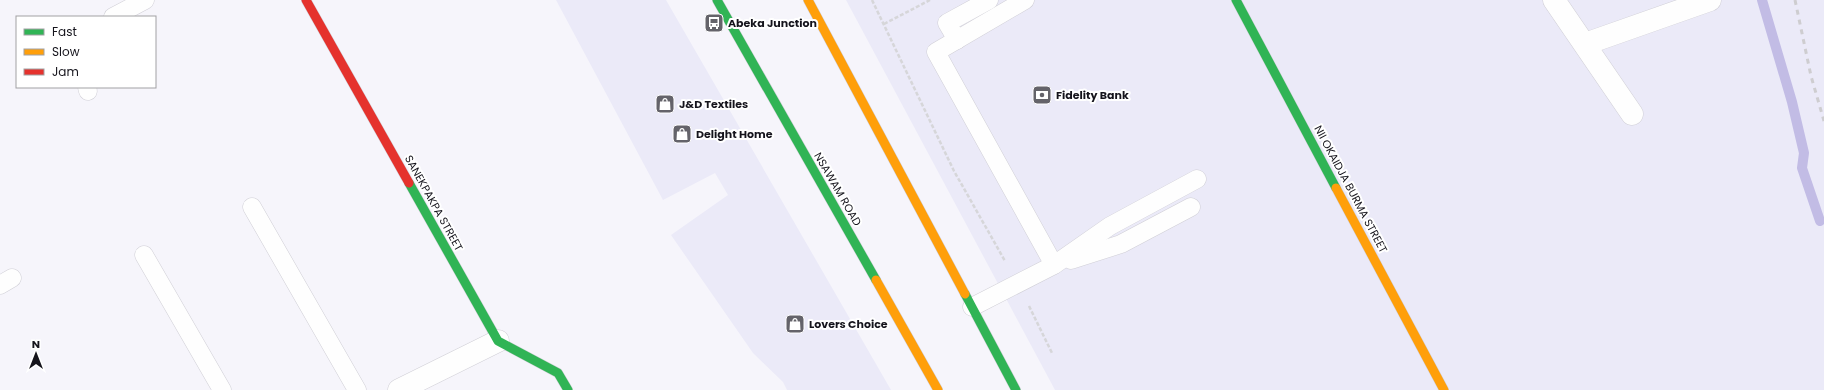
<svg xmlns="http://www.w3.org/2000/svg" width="1824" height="390" font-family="Poppins,sans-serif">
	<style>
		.built { fill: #ebeaf8 }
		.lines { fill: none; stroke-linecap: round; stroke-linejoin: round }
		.stream { stroke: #c2bce5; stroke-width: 10 }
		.lane-casing { stroke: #d0cfd6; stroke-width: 19 }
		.street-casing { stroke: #d0cfd6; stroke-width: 23 }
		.fast-casing { stroke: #d0cfd6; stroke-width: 10 }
		.slow-casing { stroke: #d0cfd6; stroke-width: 10 }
		.jam-casing { stroke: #d0cfd6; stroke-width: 10 }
		.path { stroke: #d6d6d9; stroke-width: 2.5; stroke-dasharray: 4 2; stroke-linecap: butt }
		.lane { stroke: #fefefe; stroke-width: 18 }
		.street { stroke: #fefefe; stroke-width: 22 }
		.fast { stroke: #30b455; stroke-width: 9 }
		.slow { stroke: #ff9f0a; stroke-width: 9 }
		.jam { stroke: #e5322d; stroke-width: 9 }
		.rail { stroke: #cecdd0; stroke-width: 3; stroke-dasharray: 5 5; stroke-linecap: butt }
		.labels { text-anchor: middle; stroke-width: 4; stroke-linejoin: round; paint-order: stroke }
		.poi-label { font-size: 11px; font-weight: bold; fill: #15141c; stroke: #fff; text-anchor: start }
		.street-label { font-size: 11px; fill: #15141c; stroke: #fff }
	</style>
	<rect width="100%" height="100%" fill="#f6f5fb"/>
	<g class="built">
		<polygon points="556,0 666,0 891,390 787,390 783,382 753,353 671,235 728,195 715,173 663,200"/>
		<polygon points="846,0 1824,0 1824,390 1055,390"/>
	</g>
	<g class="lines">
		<polyline class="stream" points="1762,0 1792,102 1804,153 1802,168 1820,221"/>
		<defs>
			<g id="lane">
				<polyline points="1025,0 936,52 1054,265"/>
				<polyline points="113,17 145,0"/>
				<polyline points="957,40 947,23 989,0"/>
				<polyline points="87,87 88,91"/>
				<polyline points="252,207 357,390"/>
				<polyline points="144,255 222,390"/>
				<polyline points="1071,260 1121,244 1191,207"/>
				<polyline points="0,285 12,278"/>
				<polyline points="972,307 1054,265 1110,226 1197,179"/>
			</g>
			<g id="street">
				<polyline points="1554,0 1632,114"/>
				<polyline points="1585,44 1710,0"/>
				<polyline points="399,390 498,341"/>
			</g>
			<g id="fast">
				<polyline points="717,0 876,280"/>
				<polyline points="1236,0 1336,188"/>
				<polyline points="409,183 498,341 558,373 568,390"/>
				<polyline points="965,294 1016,390"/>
			</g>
			<g id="slow">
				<polyline points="808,0 965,294"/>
				<polyline points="1336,188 1444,390"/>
				<polyline points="876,280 938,390"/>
			</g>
			<polyline id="jam" points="306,0 409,183"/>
		</defs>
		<use href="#lane" class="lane-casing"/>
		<use href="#street" class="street-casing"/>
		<use href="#fast" class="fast-casing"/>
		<use href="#slow" class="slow-casing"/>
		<use href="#jam" class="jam-casing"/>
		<g class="path">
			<polyline points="872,0 954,171 1005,261"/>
			<polyline points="884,24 930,0"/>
			<polyline points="1029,306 1052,353"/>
		</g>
		<use href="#lane" class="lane"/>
		<use href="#street" class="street"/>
		<use href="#fast" class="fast"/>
		<use href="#slow" class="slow"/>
		<use href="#jam" class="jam"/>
		<polyline class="rail" points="1795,0 1811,76 1824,121"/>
	</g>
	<defs>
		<symbol id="bus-square" viewBox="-11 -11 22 22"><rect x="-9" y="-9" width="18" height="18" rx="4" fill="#64636a" stroke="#fff"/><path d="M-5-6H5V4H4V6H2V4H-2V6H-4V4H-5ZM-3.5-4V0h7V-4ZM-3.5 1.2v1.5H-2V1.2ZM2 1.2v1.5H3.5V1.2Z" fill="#fff"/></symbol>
		<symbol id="bank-square" viewBox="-11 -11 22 22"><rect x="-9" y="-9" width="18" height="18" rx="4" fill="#64636a" stroke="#fff"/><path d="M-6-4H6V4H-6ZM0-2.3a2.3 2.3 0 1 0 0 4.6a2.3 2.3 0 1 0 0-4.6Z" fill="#fff"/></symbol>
		<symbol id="shop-square" viewBox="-11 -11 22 22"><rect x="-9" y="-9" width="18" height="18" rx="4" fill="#64636a" stroke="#fff"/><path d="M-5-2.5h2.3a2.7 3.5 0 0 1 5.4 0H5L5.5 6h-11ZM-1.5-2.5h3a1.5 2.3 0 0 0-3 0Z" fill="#fff"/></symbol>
	</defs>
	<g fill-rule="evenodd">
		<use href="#bus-square" x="703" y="12" width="22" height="22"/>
		<use href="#bank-square" x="1031" y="84" width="22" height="22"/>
		<use href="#shop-square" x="654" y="93" width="22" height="22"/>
		<use href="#shop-square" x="671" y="123" width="22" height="22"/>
		<use href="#shop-square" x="784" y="313" width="22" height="22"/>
	</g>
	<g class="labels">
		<g class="poi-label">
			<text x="728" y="27">Abeka Junction</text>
			<text x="1056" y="99">Fidelity Bank</text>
			<text x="679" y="108">J&amp;D Textiles</text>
			<text x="696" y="138">Delight Home</text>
			<text x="809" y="328">Lovers Choice</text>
		</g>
		<g class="street-label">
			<text transform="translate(838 189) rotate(60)" y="4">NSAWAM ROAD</text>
			<text transform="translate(1351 189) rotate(62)" y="4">NII OKAIDJA BURMA STREET</text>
			<text transform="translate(434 203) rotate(61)" y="4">SANEKPAKPA STREET</text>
		</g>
	</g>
	<rect x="16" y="16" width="140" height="72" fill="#ffffff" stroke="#a1a1a4"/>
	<rect x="24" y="29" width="20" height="6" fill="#30b455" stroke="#a1a1a4"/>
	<text x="52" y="36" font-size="12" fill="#15141c">Fast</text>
	<rect x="24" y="49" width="20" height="6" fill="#ff9f0a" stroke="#a1a1a4"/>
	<text x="52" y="56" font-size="12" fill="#15141c">Slow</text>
	<rect x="24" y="69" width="20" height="6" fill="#e5322d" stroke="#a1a1a4"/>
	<text x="52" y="76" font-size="12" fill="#15141c">Jam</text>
	<g transform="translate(36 354)" stroke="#ffffff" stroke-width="3" paint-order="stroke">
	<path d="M0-3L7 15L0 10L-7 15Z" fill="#15141c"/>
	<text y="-6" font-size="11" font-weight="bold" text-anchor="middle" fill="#15141c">N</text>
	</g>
</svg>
